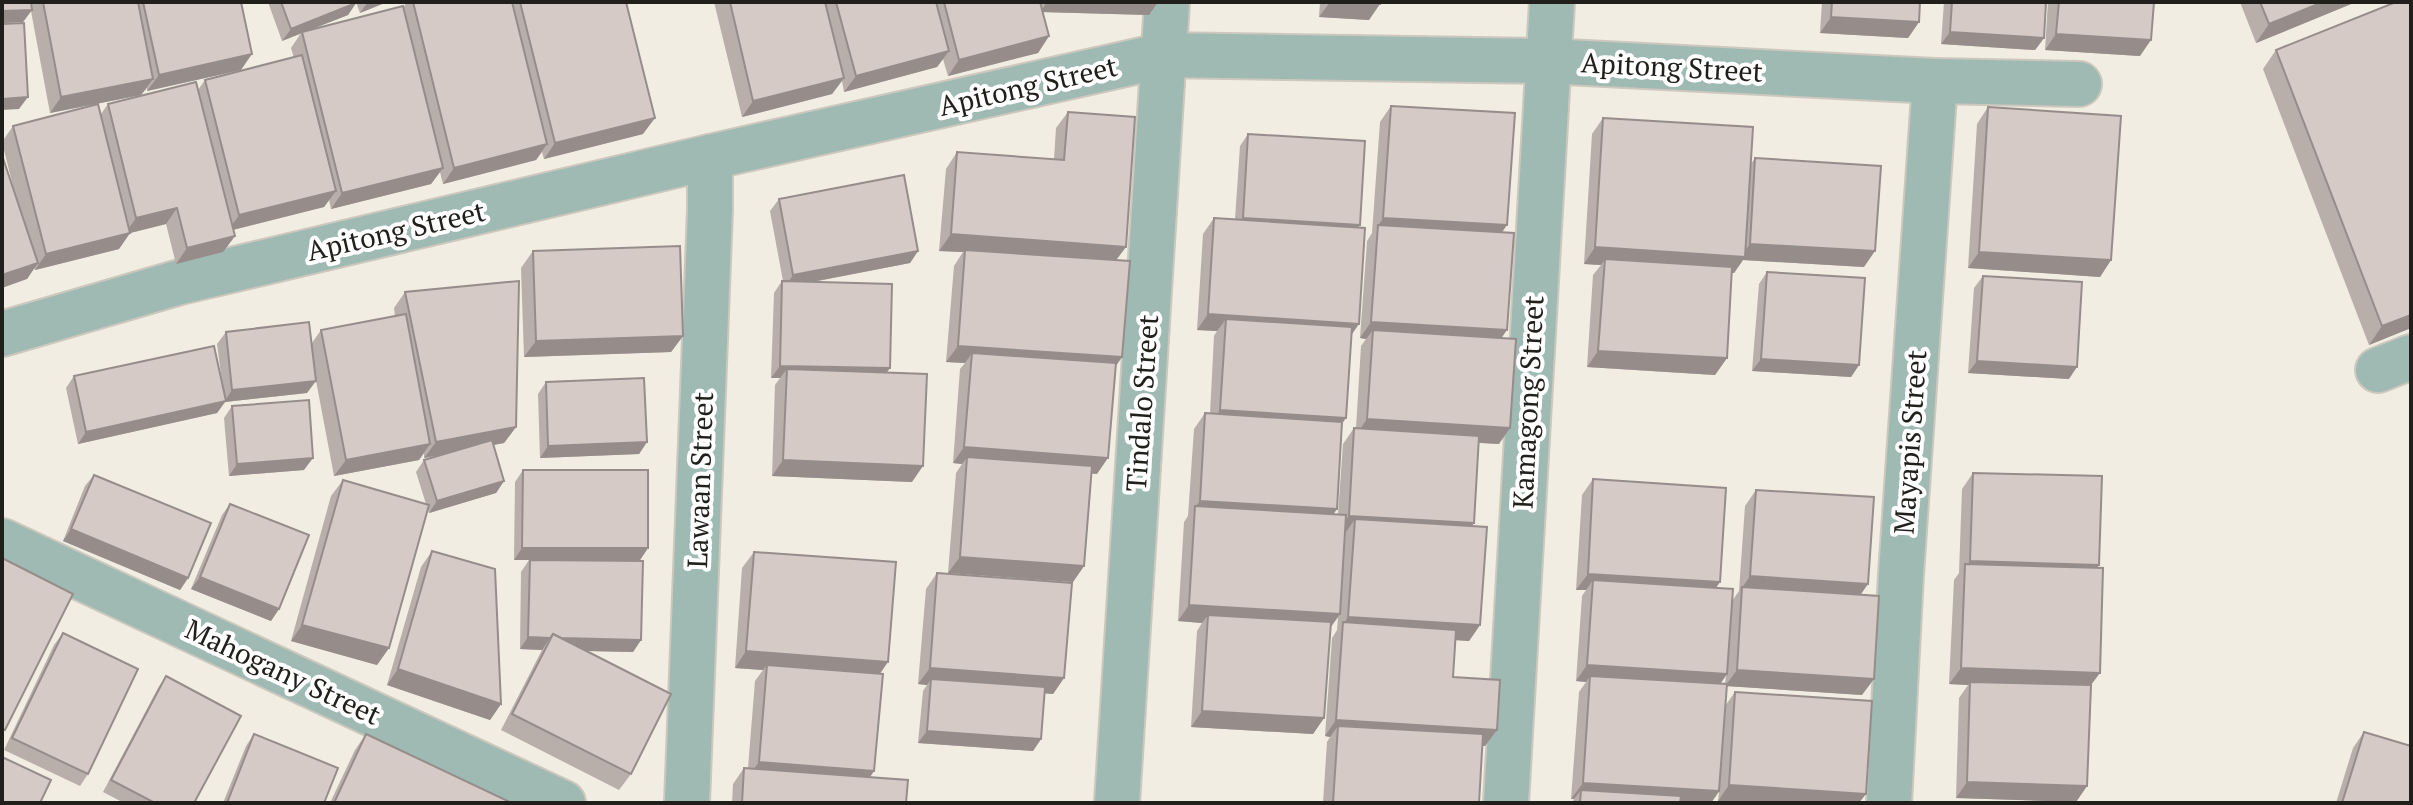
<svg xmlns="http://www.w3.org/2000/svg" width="2413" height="805" font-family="'PT Serif',serif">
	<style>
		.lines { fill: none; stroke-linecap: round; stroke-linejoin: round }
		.minor-casing { stroke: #ccc8be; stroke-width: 48 }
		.minor { stroke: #9fb9b3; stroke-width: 44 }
		.wall { fill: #b8aeaa; fill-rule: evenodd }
		.shaded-wall { fill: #968d8b }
		.building { fill: #d6cac6; stroke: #968d8b; stroke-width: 2 }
		.labels { text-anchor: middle; stroke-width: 8; stroke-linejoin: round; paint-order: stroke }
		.street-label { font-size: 28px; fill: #211f1c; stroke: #fff }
	</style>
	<rect width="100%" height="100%" fill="#f1ede2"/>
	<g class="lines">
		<defs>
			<g id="minor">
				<polyline points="2,334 180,282 710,157 1165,55 1547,61 1935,81 2079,84"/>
				<polyline points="2378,370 2411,357"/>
				<polyline points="2,541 563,803"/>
				<polyline points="687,803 710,210 710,157"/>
				<polyline points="1117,803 1167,2"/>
				<polyline points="1506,803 1552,2"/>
				<polyline points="1889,803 1901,574 1935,81"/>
			</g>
		</defs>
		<use href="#minor" class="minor-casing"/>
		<use href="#minor" class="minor"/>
	</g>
	<g class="wall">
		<polygon points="2,2 241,2 241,70 147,91 147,88 141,95 50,113 31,11 23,22 2,23"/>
		<polygon points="268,2 355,2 356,3 348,15 311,29 403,8 407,2 512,2 512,5 514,2 626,2 643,134 544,159 542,152 536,160 443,184 440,172 431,184 331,209 329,200 324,207 233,230 235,236 223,252 176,264 166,224 130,233 119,249 35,270 34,268 27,279 16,198 2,142 13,126 101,114 108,104 198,90 205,80 294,58 291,48 301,33 282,41"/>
		<polygon points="356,2 387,2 360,13"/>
		<polygon points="714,2 1158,2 1149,15 1042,12 1049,36 1038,53 948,76 943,59 937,67 844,92 842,81 832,94 742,117"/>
		<polygon points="1320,2 1380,2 1369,20 1319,17"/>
		<polygon points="1822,2 1920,2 1919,22 1908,38 1820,33"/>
		<polygon points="1944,2 2046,2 2044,38 2035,50 1941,44"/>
		<polygon points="2048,2 2154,2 2140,56 2045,50"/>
		<polygon points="2240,2 2356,2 2256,43"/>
		<polygon points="2411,2 2411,328 2369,345 2263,69 2276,50"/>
		<polygon points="1391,106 1502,232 1502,338 1499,444 1479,443 1474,523 1471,526 1480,625 1469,641 1455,640 1453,677 1497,730 1485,746 1482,746 1479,803 1323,803 1327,742 1330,737 1325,736 1332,638 1337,630 1338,617 1330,628 1324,718 1313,734 1191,727 1197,631 1202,623 1178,621 1184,522 1188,516 1194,429 1205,413 1210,414 1214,336 1217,331 1197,330 1203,234 1214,218 1235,219 1240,146 1248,134 1360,225 1358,227 1351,334 1334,514 1338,514 1343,444 1354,428 1356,428 1361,346 1366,339 1360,338 1367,241 1372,233 1380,122"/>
		<polygon points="1988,107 2111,260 2100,277 1968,268 1977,124"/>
		<polygon points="1068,112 1116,260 1122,357 1115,367 1097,474 1091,473 1084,566 1073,582 948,573 956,473 962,464 953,463 960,369 965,363 946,362 954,266 963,252 939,251 946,169 957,152 1054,160 1056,128"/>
		<polygon points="1603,118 1751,164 1755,158 1864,267 1743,260 1734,273 1732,273 1727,358 1715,375 1587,367 1593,275 1601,265 1584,264 1592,134"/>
		<polygon points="779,199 918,251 910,263 813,282 890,368 887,372 912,482 772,476 775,385 780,378 771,378 774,293 782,281 783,281 770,211"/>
		<polygon points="533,251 683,336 671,352 524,357 521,268"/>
		<polygon points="1767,272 1859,365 1851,377 1752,371 1759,284"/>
		<polygon points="1983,276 2069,379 1968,373 1974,288"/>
		<polygon points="405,292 516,427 504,443 493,445 504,481 496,493 429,513 428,510 389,648 377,665 291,641 331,496 343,480 426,504 416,472 424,460 445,454 424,458 424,453 419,460 334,476 314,370 307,393 225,402 217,413 78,444 66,388 74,376 222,382 217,344 226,332 312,343 321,330 395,316 394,308"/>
		<polygon points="546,382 647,442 639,454 540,458 538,394"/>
		<polygon points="232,406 304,470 229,476 224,418"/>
		<polygon points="523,470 648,548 640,560 548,560 641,640 633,652 586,651 631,774 619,790 501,730 542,650 520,649 521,572 529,560 514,560 515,482"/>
		<polygon points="1973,473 2097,568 2087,786 2076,802 1956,798 1959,698 1968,685 1949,684 1954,580 1959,573 1962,489"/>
		<polygon points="94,475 188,578 180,590 63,541 85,486"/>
		<path d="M1593 479 1720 582 1716 588 1732 601 1739 591 1745 506 1756 490 1861 594 1862 695 1727 686 1725 706 1735 692 1859 803H1732L1718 801 1719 792 1711 803H1572L1574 799H1571L1579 692 1586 682 1576 681 1582 596 1586 590H1576L1582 495ZM1726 675 1725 684H1720Z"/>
		<polygon points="230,504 279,609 271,621 191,589 222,515"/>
		<polygon points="432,551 501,704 490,720 387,685 421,567"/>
		<polygon points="754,552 880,673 874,771 870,777 906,803 732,803 733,784 744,768 748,768 755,681 763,670 735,668 742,568"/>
		<polygon points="937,573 1064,678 1053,694 1045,693 1041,739 1033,751 918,743 923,691 927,685 918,684 926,589"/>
		<polygon points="63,633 88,774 80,786 4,750 54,645"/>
		<polygon points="166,676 194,803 124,803 103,792 158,688"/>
		<polygon points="2364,732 2411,803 2336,803 2353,748"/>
		<polygon points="254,734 324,803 223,803 246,746"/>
		<polygon points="366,734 512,803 330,803 355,750"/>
	</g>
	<g class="shaded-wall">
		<polygon points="368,2 387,2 360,13"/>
		<polygon points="1047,2 1158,2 1149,15 1040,12"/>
		<polygon points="1330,2 1351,2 1380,4 1369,20 1319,17"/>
		<polygon points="2323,2 2356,2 2256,43 2269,24"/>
		<polygon points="356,3 348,15 282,41 291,29"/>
		<polygon points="32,10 23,22 2,23 2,11"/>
		<polygon points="1831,17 1919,22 1908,38 1820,33"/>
		<polygon points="1950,32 2044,38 2035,50 1941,44"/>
		<polygon points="2056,34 2151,40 2140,56 2045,50"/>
		<polygon points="1049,36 1038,53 948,76 959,60"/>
		<polygon points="949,51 937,67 844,92 856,76"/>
		<polygon points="252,54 241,70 147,91 159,75"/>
		<polygon points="844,78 832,94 742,117 753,101"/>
		<polygon points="153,79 141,95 50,113 61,97"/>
		<polygon points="28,97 19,109 2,110 2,99"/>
		<polygon points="655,118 643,134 544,159 555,143"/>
		<polygon points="547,144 536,160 443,184 454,168"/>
		<polygon points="443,168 431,184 331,209 342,193"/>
		<polygon points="336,191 324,207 228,231 239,215"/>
		<polygon points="177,208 166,224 130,233 119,249 35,270 46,254 125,234 136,218"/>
		<polygon points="1243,218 1360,225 1351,237 1234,230"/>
		<polygon points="1383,218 1507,225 1496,241 1378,226"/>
		<polygon points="951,234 1126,247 1114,263 965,250 963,252 939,251"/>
		<polygon points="235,236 223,252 176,264 187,248"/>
		<polygon points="1750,244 1875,251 1864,267 1743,260 1734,273 1604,265 1605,259 1601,265 1584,264 1595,247 1741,256"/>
		<polygon points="918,251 910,263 785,287 793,275"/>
		<polygon points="1979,252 2111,260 2100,277 1968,268"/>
		<polygon points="38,263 27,279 2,288 2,275"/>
		<polygon points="1208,314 1359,324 1348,340 1226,319 1217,331 1197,330"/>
		<polygon points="2411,315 2411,328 2369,345 2382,326"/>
		<polygon points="1371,322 1507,330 1496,346 1373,330 1366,339 1360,338"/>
		<polygon points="683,336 671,352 524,357 536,341"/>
		<polygon points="958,346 1122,357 1111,373 972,353 965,363 946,362"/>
		<polygon points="1598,351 1727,358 1715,375 1587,367"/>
		<polygon points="1761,359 1859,365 1851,377 1752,371"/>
		<polygon points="1977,361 2077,367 2069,379 1968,373"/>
		<polygon points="780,366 890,368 881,380 787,369 780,378 771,378"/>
		<polygon points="316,381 307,393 225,402 217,413 78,444 86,432 224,402 232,390"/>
		<polygon points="1220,410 1346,418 1335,434 1209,427"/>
		<polygon points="1367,419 1510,428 1499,444 1356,435"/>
		<polygon points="516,427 504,443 424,458 436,442"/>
		<polygon points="647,442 639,454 540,458 548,446"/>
		<polygon points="430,444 419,460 334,476 346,460"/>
		<polygon points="964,447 1108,458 1097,474 967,464 967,457 962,464 953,463"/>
		<polygon points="313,458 304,470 229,476 237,464"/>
		<polygon points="783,460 923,466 912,482 772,476"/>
		<polygon points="504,481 496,493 429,513 437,501"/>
		<polygon points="1200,501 1337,509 1326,525 1195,507"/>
		<polygon points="1349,516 1474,523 1463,539 1355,519 1346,532 1337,532"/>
		<polygon points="71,529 188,578 180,590 63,541"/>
		<polygon points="522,548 648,548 640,560 514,560"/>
		<polygon points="960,557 1084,566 1073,582 948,573"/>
		<polygon points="1970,561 2099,565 2087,581 1965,569"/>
		<polygon points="1588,574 1720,582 1708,598 1593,580 1586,590 1576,590"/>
		<polygon points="1750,576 1868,584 1857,600 1742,588"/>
		<polygon points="200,577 279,609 271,621 191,589"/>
		<polygon points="1189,605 1340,614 1328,631 1208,615 1202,623 1178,621"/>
		<polygon points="1348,617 1480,625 1469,641 1342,633 1343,625"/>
		<polygon points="302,625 389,648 377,665 291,641"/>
		<polygon points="528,637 550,638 542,650 520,649"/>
		<polygon points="551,638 641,640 633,652 545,650"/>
		<polygon points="746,651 888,662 877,678 767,665 763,670 735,668"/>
		<polygon points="1587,665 1727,674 1716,690 1590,676 1586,682 1576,681"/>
		<polygon points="930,668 1064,678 1053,694 931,685 931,679 927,685 918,684"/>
		<polygon points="1961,668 2100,673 2088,689 1970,682 1968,685 1949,684"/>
		<polygon points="398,669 501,704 490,720 387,685"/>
		<polygon points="1737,670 1874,679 1862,695 1725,686"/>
		<polygon points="1202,711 1324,718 1313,734 1191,727"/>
		<polygon points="1336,720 1497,730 1485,746 1337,737 1338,726 1330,737 1325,736"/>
		<polygon points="927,731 1041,739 1033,751 918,743"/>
		<polygon points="759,762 874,771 863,787 747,778"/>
		<polygon points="1967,782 2087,786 2076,802 1956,798"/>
		<polygon points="1583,783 1719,791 1711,803 1634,803 1581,790 1574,799 1571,799"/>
		<polygon points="1729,785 1866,794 1859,803 1743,803 1718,801"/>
	</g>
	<g class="building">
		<polygon points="2,2 31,2 32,10 2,11"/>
		<polygon points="43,2 138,2 153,79 61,97"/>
		<polygon points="143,2 241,2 252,54 159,75"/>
		<polygon points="281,2 355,2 356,3 291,29"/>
		<polygon points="413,2 512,2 547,144 454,168"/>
		<polygon points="520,2 626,2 655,118 555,143"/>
		<polygon points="730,2 825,2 844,78 753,101"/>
		<polygon points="836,2 936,2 949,51 856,76"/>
		<polygon points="944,2 1040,2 1049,36 959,60"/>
		<polygon points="1351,2 1380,2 1380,4"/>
		<polygon points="1832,2 1920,2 1919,22 1831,17"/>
		<polygon points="1952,2 2046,2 2044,38 1950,32"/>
		<polygon points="2059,2 2154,2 2151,40 2056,34"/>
		<polygon points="2260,2 2323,2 2269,24"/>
		<polygon points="2396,2 2411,2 2411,315 2382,326 2276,50"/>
		<polygon points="403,6 443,168 342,193 302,32"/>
		<polygon points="24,23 28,97 2,99 2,24"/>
		<polygon points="302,55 336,191 239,215 205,80"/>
		<polygon points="196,82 235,236 187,248 177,208 136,218 108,104"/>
		<polygon points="98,104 130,233 46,254 13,126"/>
		<polygon points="1391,106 1515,113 1507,225 1383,218"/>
		<polygon points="1988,107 2121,116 2111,260 1979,252"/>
		<polygon points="1068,112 1135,117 1126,247 951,234 957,152 1064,160"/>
		<polygon points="1603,118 1753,127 1745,257 1595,247"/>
		<polygon points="1248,134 1365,141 1360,225 1243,218"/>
		<polygon points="2,155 38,263 2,275"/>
		<polygon points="1755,158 1881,166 1875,251 1750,244"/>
		<polygon points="904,175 918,251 793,275 779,199"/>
		<polygon points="1214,218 1365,228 1359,324 1208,314"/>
		<polygon points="1378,225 1514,233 1507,330 1371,322"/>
		<polygon points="680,246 683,336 536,341 533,251"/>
		<polygon points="965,250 1130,261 1122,357 958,346"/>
		<polygon points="1605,259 1732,267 1727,358 1598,351"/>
		<polygon points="1767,272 1865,278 1859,365 1761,359"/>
		<polygon points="1983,276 2082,282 2077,367 1977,361"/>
		<polygon points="519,281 516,427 436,442 405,292"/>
		<polygon points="782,281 892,284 890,368 780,366"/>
		<polygon points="406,314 430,444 346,460 321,330"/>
		<polygon points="1226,319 1352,327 1346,418 1220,410"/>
		<polygon points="309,322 316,381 232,390 226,332"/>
		<polygon points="1373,330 1516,339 1510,428 1367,419"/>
		<polygon points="214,346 226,401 86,432 74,376"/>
		<polygon points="972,353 1116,363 1108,458 964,447"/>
		<polygon points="787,369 927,374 923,466 783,460"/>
		<polygon points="644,378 647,442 548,446 546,382"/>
		<polygon points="309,400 313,458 237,464 232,406"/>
		<polygon points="1205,413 1342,422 1337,509 1200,501"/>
		<polygon points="1354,428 1479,436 1474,523 1349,516"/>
		<polygon points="492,440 504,481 437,501 424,460"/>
		<polygon points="967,457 1092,466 1084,566 960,557"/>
		<polygon points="523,470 648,470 648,548 522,548"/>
		<polygon points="1973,473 2102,476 2099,565 1970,561"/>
		<polygon points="94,475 211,523 188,578 71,529"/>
		<polygon points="1593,479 1726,488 1720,582 1588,574"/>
		<polygon points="343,480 429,505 389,648 302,625"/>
		<polygon points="1756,490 1874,497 1868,584 1750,576"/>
		<polygon points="230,504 309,535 279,609 200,577"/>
		<polygon points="1195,506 1346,515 1340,614 1189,605"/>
		<polygon points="1355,519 1487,527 1480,625 1348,617"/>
		<polygon points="432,551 495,569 501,704 398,669"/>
		<polygon points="754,552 896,562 888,662 746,651"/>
		<polygon points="2,558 73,594 5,730 2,729"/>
		<polygon points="530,560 643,561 641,640 561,638 553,634 550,638 528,637"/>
		<polygon points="1965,564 2103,568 2100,673 1961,668"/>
		<polygon points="937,573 1072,583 1064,678 930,668"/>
		<polygon points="1593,580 1733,589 1727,674 1587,665"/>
		<polygon points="1742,587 1879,596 1874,679 1737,670"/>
		<polygon points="1208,615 1331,622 1324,718 1202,711"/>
		<polygon points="1343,622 1456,630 1453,677 1500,680 1497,730 1336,720"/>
		<polygon points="63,633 138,669 88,774 12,738"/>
		<polygon points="553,634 671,694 631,774 512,714"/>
		<polygon points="767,665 883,674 874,771 759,762"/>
		<polygon points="166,676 241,716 194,803 155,803 111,780"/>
		<polygon points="1590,676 1727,684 1719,791 1583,783"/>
		<polygon points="931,679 1045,687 1041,739 927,731"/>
		<polygon points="1970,682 2091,685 2087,786 1967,782"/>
		<polygon points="1735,692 1872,701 1866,794 1729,785"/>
		<polygon points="1338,726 1483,734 1479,803 1333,803"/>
		<polygon points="2364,732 2411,746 2411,803 2342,803"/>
		<polygon points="254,734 338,768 324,803 227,803"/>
		<polygon points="366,734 512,803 334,803"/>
		<polygon points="2,757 51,780 40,803 2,803"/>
		<polygon points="744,768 908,780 906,803 742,803"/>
		<polygon points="1581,790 1681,796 1680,803 1580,803"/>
		<polygon points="1733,801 1761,803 1733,803"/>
	</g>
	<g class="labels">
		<g class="street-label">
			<text transform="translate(1672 67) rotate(3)" y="10">Apitong Street</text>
			<text transform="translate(1028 86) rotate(-13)" y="10">Apitong Street</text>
			<text transform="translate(396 231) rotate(-13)" y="10">Apitong Street</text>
			<text transform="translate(1528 402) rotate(-87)" y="10">Kamagong Street</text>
			<text transform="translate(1142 403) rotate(-86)" y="10">Tindalo Street</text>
			<text transform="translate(1910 442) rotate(-86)" y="10">Mayapis Street</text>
			<text transform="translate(700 480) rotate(-88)" y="10">Lawaan Street</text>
			<text transform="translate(283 672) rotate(25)" y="10">Mahogany Street</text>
		</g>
	</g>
	<rect width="2413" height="805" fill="none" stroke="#211f1c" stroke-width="8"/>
</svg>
